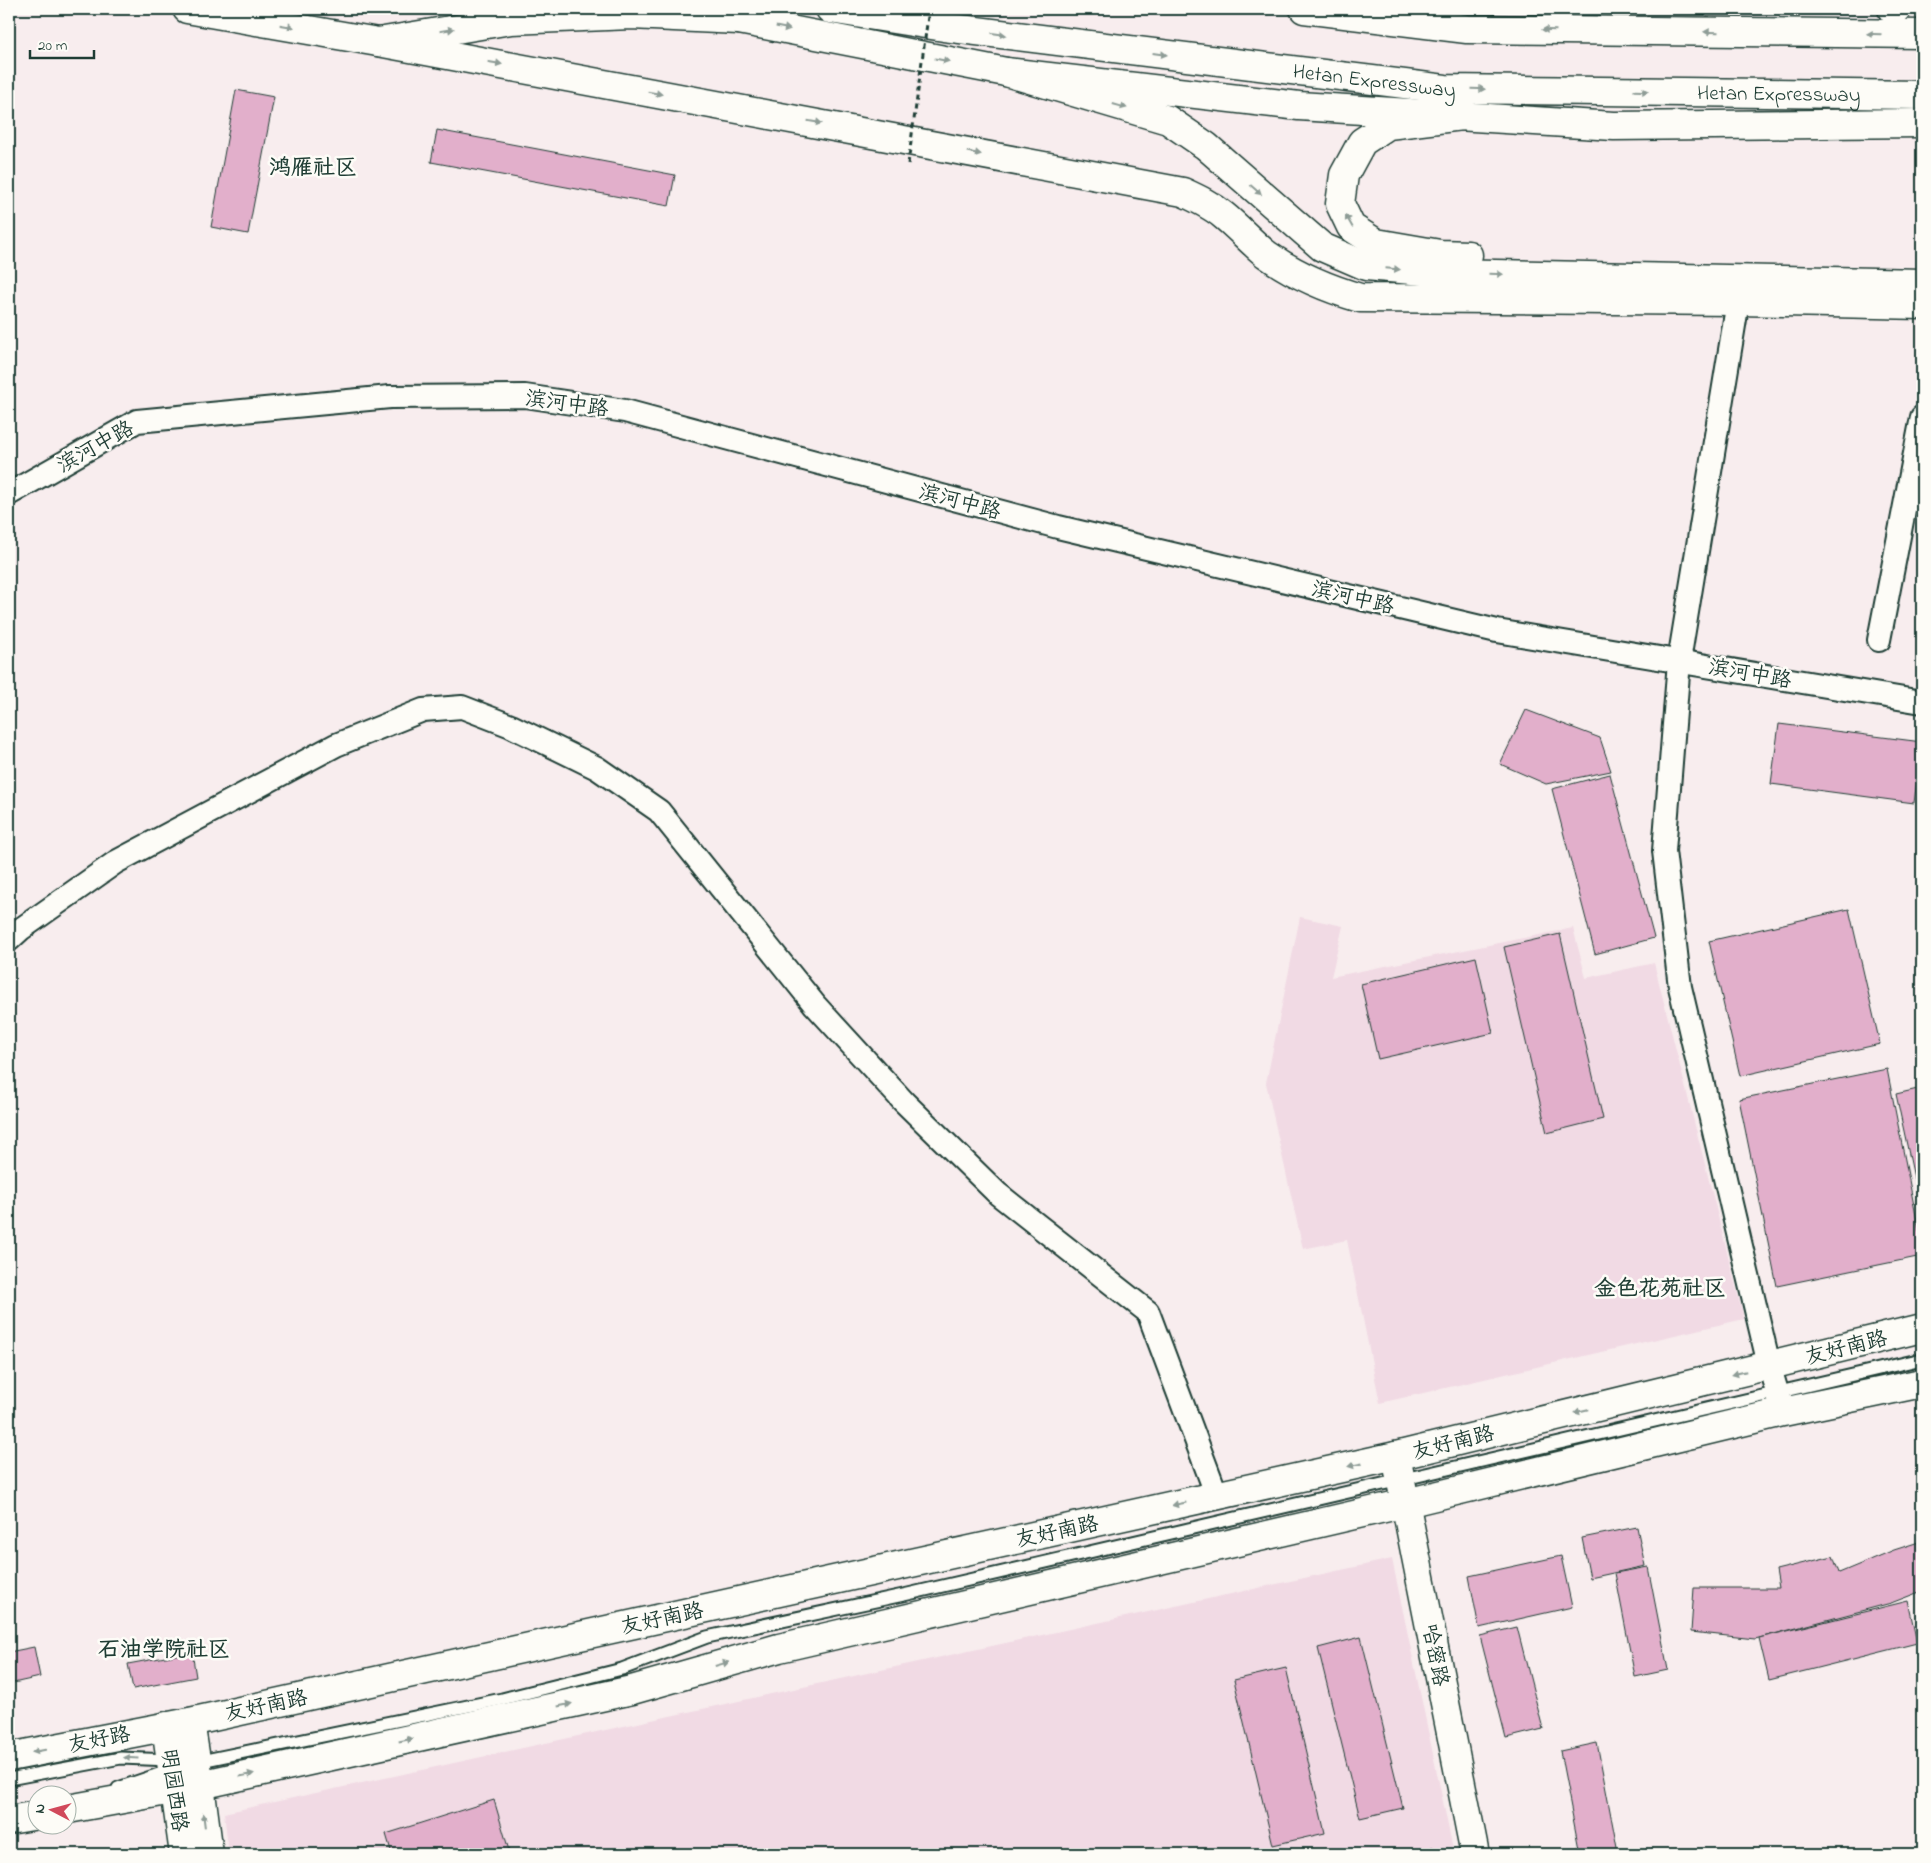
<svg xmlns="http://www.w3.org/2000/svg" width="1931" height="1863" font-family="'Indie Flower','LXGW WenKai TC',sans-serif">
	<style>
		.built { fill: #f1dae4 }
		.building { fill: #e2afcb; stroke: #1f3d34 }
		.lines { fill: none; stroke-linecap: round; stroke-linejoin: round }
		.service-casing { stroke: #1f3d34; stroke-width: 15 }
		.minor-casing { stroke: #1f3d34; stroke-width: 26 }
		.tertiary-casing { stroke: #1f3d34; stroke-width: 31 }
		.secondary-casing { stroke: #1f3d34; stroke-width: 31 }
		.primary-casing { stroke: #1f3d34; stroke-width: 31 }
		.trunk-casing { stroke: #1f3d34; stroke-width: 31 }
		.service { stroke: #fdfcf7; stroke-width: 11 }
		.minor { stroke: #fdfcf7; stroke-width: 22 }
		.tertiary { stroke: #fdfcf7; stroke-width: 28 }
		.secondary { stroke: #fdfcf7; stroke-width: 28 }
		.primary { stroke: #fdfcf7; stroke-width: 28 }
		.trunk { stroke: #fdfcf7; stroke-width: 28 }
		.path-bridge { stroke: #1f3d34; stroke-width: 3; stroke-dasharray: 5 4; stroke-linecap: butt }
		.oneway { fill: #8e9c96 }
		.labels { text-anchor: middle; stroke-width: 5; stroke-linejoin: round; paint-order: stroke }
		.street-label { font-size: 21px; fill: #1f3d34; stroke: #fdfcf7 }
		.neighbourhood-label { font-size: 22px; font-weight: bold; fill: #1f3d34; stroke: #fdfcf7 }
	</style>
	<rect width="100%" height="100%" fill="#f8edee"/>
	<filter id="ink" filterUnits="userSpaceOnUse"><feTurbulence type="fractalNoise" baseFrequency=".02" numOctaves="2"/><feDisplacementMap in="SourceGraphic" scale="10" xChannelSelector="R" yChannelSelector="G"/><feConvolveMatrix kernelMatrix="1 2 1 2 8 2 1 2 1" color-interpolation-filters="sRGB"/></filter>
	<g filter="url(#ink)">
		<g class="built">
			<polygon points="1300,917 1343,926 1331,977 1573,928 1586,978 1654,963 1744,1319 1380,1403 1347,1240 1303,1249 1266,1083"/>
			<polygon points="1392,1559 1454,1854 229,1854 224,1813"/>
		</g>
		<g class="building">
			<polygon points="236,90 274,97 248,234 211,227"/>
			<polygon points="437,130 675,175 669,206 431,162"/>
			<polygon points="1526,710 1600,738 1611,771 1546,784 1500,764"/>
			<polygon points="1779,724 1922,742 1914,803 1771,784"/>
			<polygon points="1610,774 1654,938 1595,954 1552,789"/>
			<polygon points="1849,909 1880,1044 1740,1076 1709,941"/>
			<polygon points="1560,934 1603,1119 1547,1133 1504,947"/>
			<polygon points="1476,957 1493,1033 1378,1059 1361,984"/>
			<polygon points="1887,1069 1922,1246 1922,1256 1777,1286 1739,1099"/>
			<polygon points="1922,1088 1922,1215 1896,1094"/>
			<polygon points="1637,1527 1645,1566 1590,1578 1582,1538"/>
			<polygon points="1922,1541 1922,1591 1891,1603 1755,1639 1691,1632 1694,1588 1779,1588 1776,1570 1833,1556 1839,1573 1894,1550"/>
			<polygon points="1561,1556 1572,1607 1479,1628 1469,1576"/>
			<polygon points="1648,1567 1668,1670 1635,1677 1615,1573"/>
			<polygon points="1908,1601 1917,1643 1769,1680 1759,1638"/>
			<polygon points="1517,1627 1543,1729 1506,1738 1480,1636"/>
			<polygon points="1361,1637 1403,1808 1360,1818 1318,1648"/>
			<polygon points="34,1647 40,1677 9,1684 9,1652"/>
			<polygon points="192,1652 196,1677 133,1689 128,1664"/>
			<polygon points="1286,1668 1325,1833 1273,1845 1234,1680"/>
			<polygon points="1597,1743 1618,1853 1580,1854 1560,1751"/>
			<polygon points="494,1800 510,1854 392,1854 386,1834"/>
			<polygon points="1433,1847 1435,1854 1395,1854"/>
		</g>
		<g class="lines">
			<defs>
				<g id="service">
					<polyline points="196,1762 502,1699 622,1669 707,1637 908,1594 1922,1359"/>
					<polyline points="9,1779 121,1758 170,1760"/>
					<polyline points="118,1788 174,1769"/>
				</g>
				<g id="minor">
					<polyline points="1738,301 1679,661 1664,851 1680,987 1769,1365 1783,1412"/>
					<polyline points="9,494 137,421 390,397 525,396 625,411 1058,527 1497,631 1922,702"/>
					<polyline points="1879,640 1922,417"/>
					<polyline points="9,940 21,929 116,862 336,745 423,710 462,707 511,726 597,768 659,811 815,1005 904,1102 998,1194 1148,1312 1217,1496"/>
				</g>
				<g id="tertiary">
					<polyline points="187,9 378,42 511,20 631,15 739,20 1006,72 1299,106 1614,126 1922,123"/>
					<polyline points="1892,9 1897,9"/>
					<polyline points="1396,1456 1475,1854"/>
					<polyline points="166,1726 184,1854"/>
					<polyline points="200,1785 209,1854"/>
				</g>
				<polyline id="secondary" points="190,1722 200,1785"/>
				<g id="primary">
					<polyline points="9,1757 190,1722 1396,1456 1922,1328"/>
					<polyline points="68,1809 200,1785 632,1690 779,1648 1406,1503 1783,1412 1922,1383"/>
					<polyline points="9,1820 38,1815"/>
				</g>
				<g id="trunk">
					<polyline points="696,9 739,20"/>
					<path id="s1" d="M830 9 944 27 1445 89 1922 95"/>
					<polyline points="1304,9 1467,29 1922,34"/>
					<path d="M378 42 1183 192C1198 199 1211 205 1223 215 1238 227 1251 242 1266 254 1295 275 1326 288 1360 298L1738 301 1922 305"/>
					<polyline points="1006,72 1168,120 1206,146 1322,247 1366,266 1447,273 1922,283"/>
					<polyline points="1462,116 1388,125 1362,142 1344,175 1340,204 1351,227 1376,243 1440,254 1468,255"/>
				</g>
			</defs>
			<use href="#service" class="service-casing"/>
			<use href="#minor" class="minor-casing"/>
			<use href="#tertiary" class="tertiary-casing"/>
			<use href="#secondary" class="secondary-casing"/>
			<use href="#primary" class="primary-casing"/>
			<use href="#trunk" class="trunk-casing"/>
			<use href="#service" class="service"/>
			<use href="#minor" class="minor"/>
			<use href="#tertiary" class="tertiary"/>
			<use href="#secondary" class="secondary"/>
			<use href="#primary" class="primary"/>
			<use href="#trunk" class="trunk"/>
			<polyline class="path-bridge" points="908,164 929,9"/>
		</g>
		<defs><path id="oneway-solid" d="M-6-.8H1V-3.2L6.5 0L1 3.2V.8H-6Z" transform="scale(1.25)"/></defs>
		<g class="oneway">
			<use href="#oneway-solid" transform="translate(287 26) rotate(10)"/>
			<use href="#oneway-solid" transform="translate(783 28) rotate(11)"/>
			<use href="#oneway-solid" transform="translate(447 30) rotate(-9)"/>
			<use href="#oneway-solid" transform="translate(1549 30) rotate(-179)"/>
			<use href="#oneway-solid" transform="translate(1711 32) rotate(-179)"/>
			<use href="#oneway-solid" transform="translate(999 34) rotate(7)"/>
			<use href="#oneway-solid" transform="translate(1874 34) rotate(-179)"/>
			<use href="#oneway-solid" transform="translate(1160 54) rotate(7)"/>
			<use href="#oneway-solid" transform="translate(942 60) rotate(11)"/>
			<use href="#oneway-solid" transform="translate(495 63) rotate(10)"/>
			<use href="#oneway-solid" transform="translate(1478 89) rotate(1)"/>
			<use href="#oneway-solid" transform="translate(1641 91) rotate(1)"/>
			<use href="#oneway-solid" transform="translate(655 93) rotate(10)"/>
			<use href="#oneway-solid" transform="translate(1120 106) rotate(16)"/>
			<use href="#oneway-solid" transform="translate(815 122) rotate(10)"/>
			<use href="#oneway-solid" transform="translate(974 153) rotate(11)"/>
			<use href="#oneway-solid" transform="translate(1256 190) rotate(41)"/>
			<use href="#oneway-solid" transform="translate(1349 221) rotate(-119)"/>
			<use href="#oneway-solid" transform="translate(1393 269) rotate(5)"/>
			<use href="#oneway-solid" transform="translate(1496 274) rotate(1)"/>
			<use href="#oneway-solid" transform="translate(1739 1373) rotate(166)"/>
			<use href="#oneway-solid" transform="translate(1581 1411) rotate(166)"/>
			<use href="#oneway-solid" transform="translate(1355 1465) rotate(168)"/>
			<use href="#oneway-solid" transform="translate(1179 1504) rotate(168)"/>
			<use href="#oneway-solid" transform="translate(722 1664) rotate(-16)"/>
			<use href="#oneway-solid" transform="translate(565 1705) rotate(-12)"/>
			<use href="#oneway-solid" transform="translate(406 1740) rotate(-12)"/>
			<use href="#oneway-solid" transform="translate(39 1751) rotate(169)"/>
			<use href="#oneway-solid" transform="translate(131 1758) rotate(-177)"/>
			<use href="#oneway-solid" transform="translate(247 1775) rotate(-12)"/>
			<use href="#oneway-solid" transform="translate(204 1820) rotate(-97)"/>
		</g>
	</g>
	<g class="labels">
		<g class="street-label">
			<text dy="7" stroke="none"><textPath href="#s1" startOffset="549">Hetan Expressway</textPath></text>
			<text dy="7" stroke="none"><textPath href="#s1" startOffset="954">Hetan Expressway</textPath></text>
			<text transform="translate(567 403) rotate(8)" y="7">滨河中路</text>
			<text transform="translate(95 446) rotate(-29)" y="7">滨河中路</text>
			<text transform="translate(960 501) rotate(15)" y="7">滨河中路</text>
			<text transform="translate(1353 597) rotate(13)" y="7">滨河中路</text>
			<text transform="translate(1750 673) rotate(10)" y="7">滨河中路</text>
			<text transform="translate(1846 1347) rotate(-14)" y="7">友好南路</text>
			<text transform="translate(1453 1442) rotate(-14)" y="7">友好南路</text>
			<text transform="translate(1057 1531) rotate(-12)" y="7">友好南路</text>
			<text transform="translate(662 1618) rotate(-12)" y="7">友好南路</text>
			<text transform="translate(1436 1655) rotate(79)" y="7">哈密路</text>
			<text transform="translate(266 1705) rotate(-12)" y="7">友好南路</text>
			<text transform="translate(99 1739) rotate(-11)" y="7">友好路</text>
			<text transform="translate(175 1790) rotate(82)" y="7">明园西路</text>
		</g>
		<g class="neighbourhood-label">
			<text x="313" y="174">鸿雁社区</text>
			<text x="1660" y="1295">金色花苑社区</text>
			<text x="164" y="1656">石油学院社区</text>
		</g>
	</g>
	<rect width="1931" height="1863" fill="none" stroke="#fdfcf7" stroke-width="30"/>
	<rect x="15" y="15" width="1901" height="1833" fill="none" stroke="#1f3d34" stroke-width="2" filter="url(#ink)"/>
	<g transform="translate(52 1810) rotate(276)"><circle r="24" fill="#fdfcf7" stroke="#a4b0a9"/>
	<path d="M0-4L9 19L0 12L-9 19Z" fill="#d1495b"/>
	<text y="-8" font-size="14" font-weight="bold" text-anchor="middle" fill="#1f3d34">N</text>
	</g>
	<path d="M30 50v8h64v-8" fill="none" stroke="#1f3d34" stroke-width="2.5"/>
	<text x="38" y="50" font-size="15" fill="#1f3d34" stroke="#fdfcf7" stroke-width="4" paint-order="stroke">20 m</text>
</svg>
